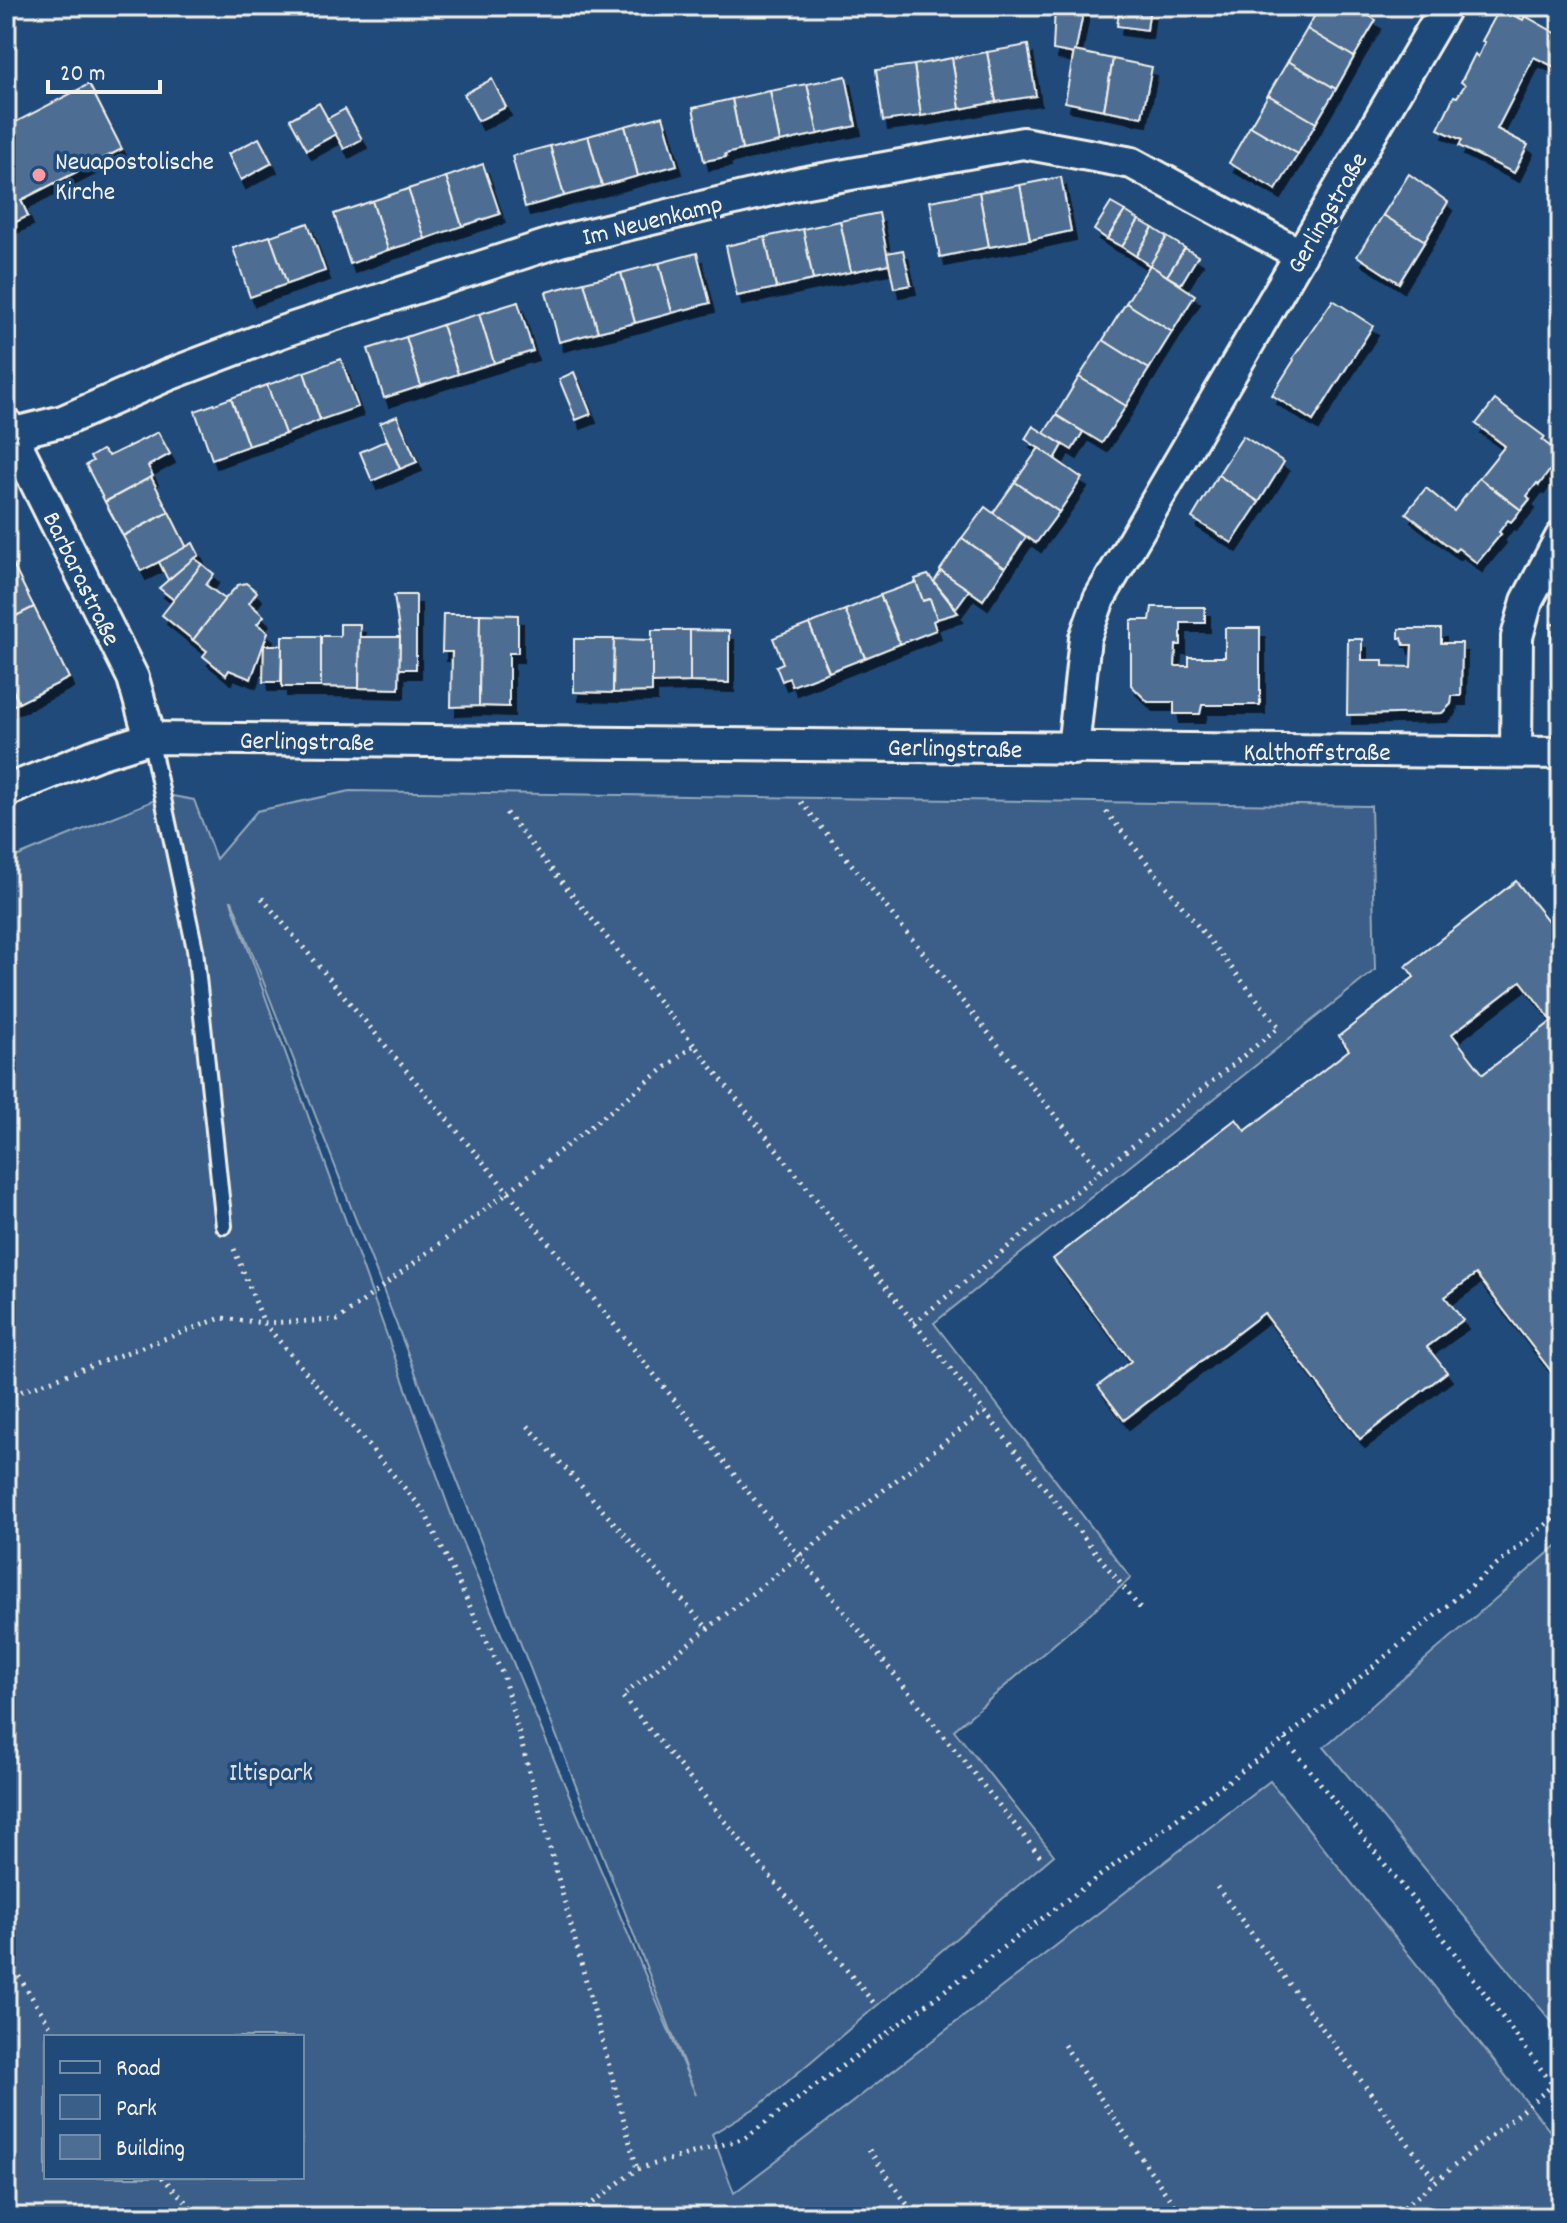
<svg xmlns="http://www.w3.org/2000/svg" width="1567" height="2223" font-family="Dekko,sans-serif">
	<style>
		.green { fill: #3a5f88; stroke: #97a8b8; stroke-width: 2; fill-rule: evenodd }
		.building { fill: #4d6e92; stroke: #f4f1e8; stroke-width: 2; fill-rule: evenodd; filter: url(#shadow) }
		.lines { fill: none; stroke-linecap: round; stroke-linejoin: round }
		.service-casing { stroke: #f4f1e8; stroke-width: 20 }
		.minor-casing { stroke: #f4f1e8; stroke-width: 36 }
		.path { stroke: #f4f1e8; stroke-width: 5; stroke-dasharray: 2 6; stroke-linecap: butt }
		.service { stroke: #1f4a7a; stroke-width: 14 }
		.minor { stroke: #1f4a7a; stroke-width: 30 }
		.poi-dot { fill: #ff9aa2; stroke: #1f4a7a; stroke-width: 3 }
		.labels { text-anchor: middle; stroke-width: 7; stroke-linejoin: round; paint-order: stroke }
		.poi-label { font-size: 26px; fill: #f4f1e8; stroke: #1f4a7a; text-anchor: start }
		.street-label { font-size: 26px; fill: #f4f1e8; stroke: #1f4a7a }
		.park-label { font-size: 26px; fill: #e1e2de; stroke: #1f4a7a }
	</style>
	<defs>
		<filter id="shadow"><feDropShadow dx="5" dy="9" stdDeviation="0" flood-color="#0009"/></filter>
	</defs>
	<rect width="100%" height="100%" fill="#1f4a7a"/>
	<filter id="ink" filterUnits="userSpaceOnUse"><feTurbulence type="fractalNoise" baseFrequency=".0125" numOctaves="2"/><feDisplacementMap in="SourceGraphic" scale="16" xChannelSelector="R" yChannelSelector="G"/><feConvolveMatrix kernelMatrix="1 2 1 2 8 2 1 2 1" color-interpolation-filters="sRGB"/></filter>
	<g filter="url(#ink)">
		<g class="green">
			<path d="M350 791 1371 806 1375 970 934 1323 1131 1578 954 1730 1054 1855 760 2105 712 2134 734 2193 1270 1781 1561 2145V2217H6V861L167 795 194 800 216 859 257 811ZM231 901H232L696 2095 455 1525ZM46 2037H302V2177H46Z"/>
			<polygon points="1561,1542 1561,2033 1324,1747"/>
		</g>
		<g class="building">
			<polygon points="1055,6 1084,8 1075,54 1053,50"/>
			<polygon points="1120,6 1150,6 1147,30 1117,26"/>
			<polygon points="1320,6 1352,6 1376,20 1354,57 1307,29"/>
			<polygon points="1500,8 1523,20 1525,16 1561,36 1561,70 1534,57 1497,129 1528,145 1514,173 1459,146 1462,140 1438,129 1454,96 1457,97 1465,85 1461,82 1475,54 1478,57 1485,42 1482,41"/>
			<polygon points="1307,29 1354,57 1336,89 1288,61"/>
			<polygon points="1028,45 1036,96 996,102 987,52"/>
			<polygon points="1074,51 1113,59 1104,110 1065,102"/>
			<polygon points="987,52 996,102 960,109 952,58"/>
			<polygon points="952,58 960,109 921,116 914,65"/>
			<polygon points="1113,59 1152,67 1142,117 1104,110"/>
			<polygon points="1288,61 1336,89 1316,123 1268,95"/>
			<polygon points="914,65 921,116 883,121 876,70"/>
			<polygon points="846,76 856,126 818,134 807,84"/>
			<polygon points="492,79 506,107 478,121 464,94"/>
			<polygon points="89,84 122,149 21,200 28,216 6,227 6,127"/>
			<polygon points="807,84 818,134 780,142 770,91"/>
			<polygon points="770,91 780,142 742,150 732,99"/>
			<polygon points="1268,95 1316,123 1298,154 1250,126"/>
			<polygon points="732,99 742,150 725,154 726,157 704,161 693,108"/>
			<polygon points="319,103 336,134 307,150 290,119"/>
			<polygon points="345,109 362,139 344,149 327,119"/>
			<polygon points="663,116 677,165 638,176 625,126"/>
			<polygon points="625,126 638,176 602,186 588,136"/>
			<polygon points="1250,126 1298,154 1276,190 1229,163"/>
			<polygon points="588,136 602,186 564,196 550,146"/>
			<polygon points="259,138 272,163 241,180 228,154"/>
			<polygon points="550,146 564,196 525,207 512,156"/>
			<polygon points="483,164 500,214 462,226 446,177"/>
			<polygon points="1409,174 1448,202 1425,241 1383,215"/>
			<polygon points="446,177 462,226 425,239 408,189"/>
			<polygon points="1061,177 1071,231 1030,240 1020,185"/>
			<polygon points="1020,185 1030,240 989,247 979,192"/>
			<polygon points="408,189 425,239 388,250 372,201"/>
			<polygon points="979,192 989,247 940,257 930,201"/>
			<polygon points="372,201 388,250 350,264 334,214"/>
			<polygon points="1111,203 1125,211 1107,239 1094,230"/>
			<polygon points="1125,211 1139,220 1122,247 1107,239"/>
			<polygon points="879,213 889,264 851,272 840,221"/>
			<polygon points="1383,215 1425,241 1399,283 1357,256"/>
			<polygon points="1139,220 1153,228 1136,256 1122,247"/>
			<polygon points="840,221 851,272 813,280 803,229"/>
			<polygon points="308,223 325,271 287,284 270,236"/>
			<polygon points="1153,228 1167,237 1150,266 1136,256"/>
			<polygon points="803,229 813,280 776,288 765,237"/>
			<polygon points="270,236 287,284 250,297 233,248"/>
			<polygon points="765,237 776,288 737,296 726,246"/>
			<polygon points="1167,237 1185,248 1167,276 1150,265"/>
			<polygon points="1185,248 1198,256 1181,284 1167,276"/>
			<polygon points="903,250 911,285 894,288 887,253"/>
			<polygon points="697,253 710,303 672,313 659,263"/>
			<polygon points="659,263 672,313 635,323 621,273"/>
			<polygon points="1150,265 1195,295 1172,332 1126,303"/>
			<polygon points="621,273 635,323 598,332 584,282"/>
			<polygon points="584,282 598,332 559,342 546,292"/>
			<polygon points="1333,300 1373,326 1313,421 1272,395 1294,360 1293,358"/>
			<polygon points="518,302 533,351 494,363 479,314"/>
			<polygon points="1126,303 1172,332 1149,369 1103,340"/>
			<polygon points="479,314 494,363 458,374 442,325"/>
			<polygon points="442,325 458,374 421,386 406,337"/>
			<polygon points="406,337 421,386 384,398 368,349"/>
			<polygon points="1103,340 1149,369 1126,406 1079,377"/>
			<polygon points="341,359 358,407 320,420 304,372"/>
			<polygon points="304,372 320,420 285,434 267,385"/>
			<polygon points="574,372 591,414 576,420 559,379"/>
			<polygon points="1561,374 1561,391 1554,384"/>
			<polygon points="1079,377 1126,406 1102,443 1056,415"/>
			<polygon points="267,385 285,434 248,446 231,398"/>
			<polygon points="231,398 248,446 212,459 195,411"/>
			<polygon points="1495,400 1545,437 1542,440 1561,455 1539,485 1537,483 1527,496 1530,499 1521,510 1479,478 1505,446 1476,424"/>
			<polygon points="1056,415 1083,432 1072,450 1044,433"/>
			<polygon points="397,416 417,462 400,469 380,423"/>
			<polygon points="1033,426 1063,445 1055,459 1025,439"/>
			<polygon points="158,432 170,454 148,466 153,476 105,502 86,465 93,461 90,457 102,450 109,456"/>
			<polygon points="1243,436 1284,462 1259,502 1218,475"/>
			<polygon points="387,440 400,469 372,481 360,452"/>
			<polygon points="1039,448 1082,478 1059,512 1015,482"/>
			<polygon points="1218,475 1259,502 1232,543 1192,518"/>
			<polygon points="151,477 169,512 123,536 105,502"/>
			<polygon points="1479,478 1521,510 1511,522 1508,520 1499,532 1501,534 1477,563 1458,548 1455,551 1406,513 1426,488 1454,511"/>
			<polygon points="1015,482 1059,512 1036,543 993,513"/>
			<polygon points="985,507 1026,537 1005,568 962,538"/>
			<polygon points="169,512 187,548 141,571 123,536"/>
			<polygon points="962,538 1005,568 983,600 940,570"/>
			<polygon points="193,543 199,555 168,580 159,562"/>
			<polygon points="6,551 34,607 6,621"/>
			<polygon points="194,558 202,564 174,600 159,588"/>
			<polygon points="202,564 214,574 206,585 225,599 193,640 162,615"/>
			<polygon points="941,571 969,590 956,608 934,582"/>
			<polygon points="928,575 934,582 958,613 937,619 930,599 923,601 915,579"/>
			<polygon points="916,582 923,601 930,599 937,619 933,621 936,630 900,644 880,595"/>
			<polygon points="246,583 257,592 249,603 264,616 257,624 268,632 251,679 229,670 226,675 203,656 207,651 193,640 225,599 238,585"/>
			<polygon points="394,595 416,595 416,669 399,669 400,637"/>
			<polygon points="880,595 900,644 865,658 845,610"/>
			<polygon points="34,607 69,678 19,703 6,676 6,621"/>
			<polygon points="1152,607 1205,607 1205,623 1181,623 1181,645 1176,645 1175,666 1189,666 1189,657 1225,657 1225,628 1260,628 1260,705 1202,705 1200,714 1174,714 1174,702 1148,702 1131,685 1131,620 1150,620"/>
			<polygon points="845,610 865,658 829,672 809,624"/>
			<polygon points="443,614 480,614 479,706 451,707 452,652 442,652"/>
			<polygon points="480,614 518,615 518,653 509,653 509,707 479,706"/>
			<polygon points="340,624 360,624 359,688 321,687 321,636 340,636"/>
			<polygon points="809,624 829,672 792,686 789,678 782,681 776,666 783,663 773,638"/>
			<polygon points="1551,624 1561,625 1561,701 1552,692"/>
			<polygon points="1399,629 1441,629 1441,643 1462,643 1461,696 1452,696 1451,704 1442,713 1347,715 1348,639 1362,639 1362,660 1383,660 1383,666 1411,667 1412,645 1404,645 1402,638 1399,638"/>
			<polygon points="652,630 690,630 690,682 651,683"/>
			<polygon points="690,630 729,631 729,683 690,682"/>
			<rect x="282" y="636" width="39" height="51"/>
			<polygon points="360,637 400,637 399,689 359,688"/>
			<polygon points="574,639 614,639 613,693 574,692"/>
			<polygon points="614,639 652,640 652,692 613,693"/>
			<polygon points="264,645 282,645 281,682 263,682"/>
			<polygon points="6,676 19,703 6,708"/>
			<path d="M1516 881 1561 937V1384L1476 1274 1445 1297 1463 1320 1427 1347 1447 1372 1360 1439 1264 1313 1124 1420 1098 1386 1131 1361 1053 1259 1236 1119 1245 1131 1349 1050 1339 1036 1414 977 1406 966ZM1521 981 1552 1021 1483 1074 1452 1034Z"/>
		</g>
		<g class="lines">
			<defs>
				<polyline id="service" points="150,738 195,949 224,1226"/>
				<g id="minor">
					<polyline points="6,423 133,678 150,738"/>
					<polyline points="6,435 63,421 168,375 284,331 560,241 801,183 1023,143 1132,163 1301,255"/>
					<polyline points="1073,749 1085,638 1099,599 1446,6"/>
					<polyline points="1516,752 1517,637 1527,601 1561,537"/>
					<polyline points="6,791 98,754 150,738 1561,753"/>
				</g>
			</defs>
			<use href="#service" class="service-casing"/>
			<use href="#minor" class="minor-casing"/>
			<g class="path">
				<polyline points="801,802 1101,1172"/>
				<polyline points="506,813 694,1045"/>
				<polyline points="262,898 508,1192 1043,1860"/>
				<polyline points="234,1249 264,1323 338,1320 508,1192 694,1045 1143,1612"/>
				<polyline points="914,1323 1279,1027 1104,809"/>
				<polyline points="6,1397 221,1318 264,1323 424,1511 503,1675 637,2169"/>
				<polyline points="528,1426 708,1629"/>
				<polyline points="1285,1739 1442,1936 1561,2096"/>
				<polyline points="1217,1887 1436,2181"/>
				<polyline points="6,1956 57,2037"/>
				<polyline points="873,2002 622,1696 984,1411"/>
				<polyline points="1064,2045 1182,2217"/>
				<polyline points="869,2150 916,2217"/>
				<polyline points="162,2177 200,2217"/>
				<polyline points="574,2217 637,2169 745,2138 1285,1739 1561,1512"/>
				<polyline points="1392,2217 1553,2085"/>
			</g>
			<use href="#service" class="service"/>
			<use href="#minor" class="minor"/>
		</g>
	</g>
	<circle class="poi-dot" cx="39" cy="175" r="8"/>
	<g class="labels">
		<g class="poi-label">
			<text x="55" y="169">Neuapostolische<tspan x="55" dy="30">Kirche</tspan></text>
		</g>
		<g class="street-label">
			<text transform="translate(1326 212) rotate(-60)" y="9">Gerlingstraße</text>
			<text transform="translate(652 219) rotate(-14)" y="9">Im Neuenkamp</text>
			<text transform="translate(83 578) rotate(64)" y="9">Barbarastraße</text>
			<text transform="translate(307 740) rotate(1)" y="9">Gerlingstraße</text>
			<text transform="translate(955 747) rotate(1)" y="9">Gerlingstraße</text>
			<text x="1317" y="760">Kalthoffstraße</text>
		</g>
		<g class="park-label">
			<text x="271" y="1780">Iltispark</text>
		</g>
	</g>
	<rect width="1567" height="2223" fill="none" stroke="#1f4a7a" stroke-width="32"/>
	<rect x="16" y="16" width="1535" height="2191" fill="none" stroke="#f4f1e8" stroke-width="3" filter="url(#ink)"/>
	<rect x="44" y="2035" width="260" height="144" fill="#1f4a7a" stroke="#748da6" stroke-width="2"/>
	<rect x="60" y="2061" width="40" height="12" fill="#1f4a7a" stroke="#748da6" stroke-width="2"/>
	<text x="116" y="2075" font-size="24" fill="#f4f1e8">Road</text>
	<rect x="60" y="2095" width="40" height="24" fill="#3a5f88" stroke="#748da6" stroke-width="2"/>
	<text x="116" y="2115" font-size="24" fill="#f4f1e8">Park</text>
	<rect x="60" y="2135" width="40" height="24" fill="#4d6e92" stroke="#748da6" stroke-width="2"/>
	<text x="116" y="2155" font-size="24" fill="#f4f1e8">Building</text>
	<path d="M48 80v12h112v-12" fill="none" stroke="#f4f1e8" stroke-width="4"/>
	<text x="60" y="80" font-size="24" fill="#f4f1e8" stroke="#1f4a7a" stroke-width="6" paint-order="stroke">20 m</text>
</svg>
